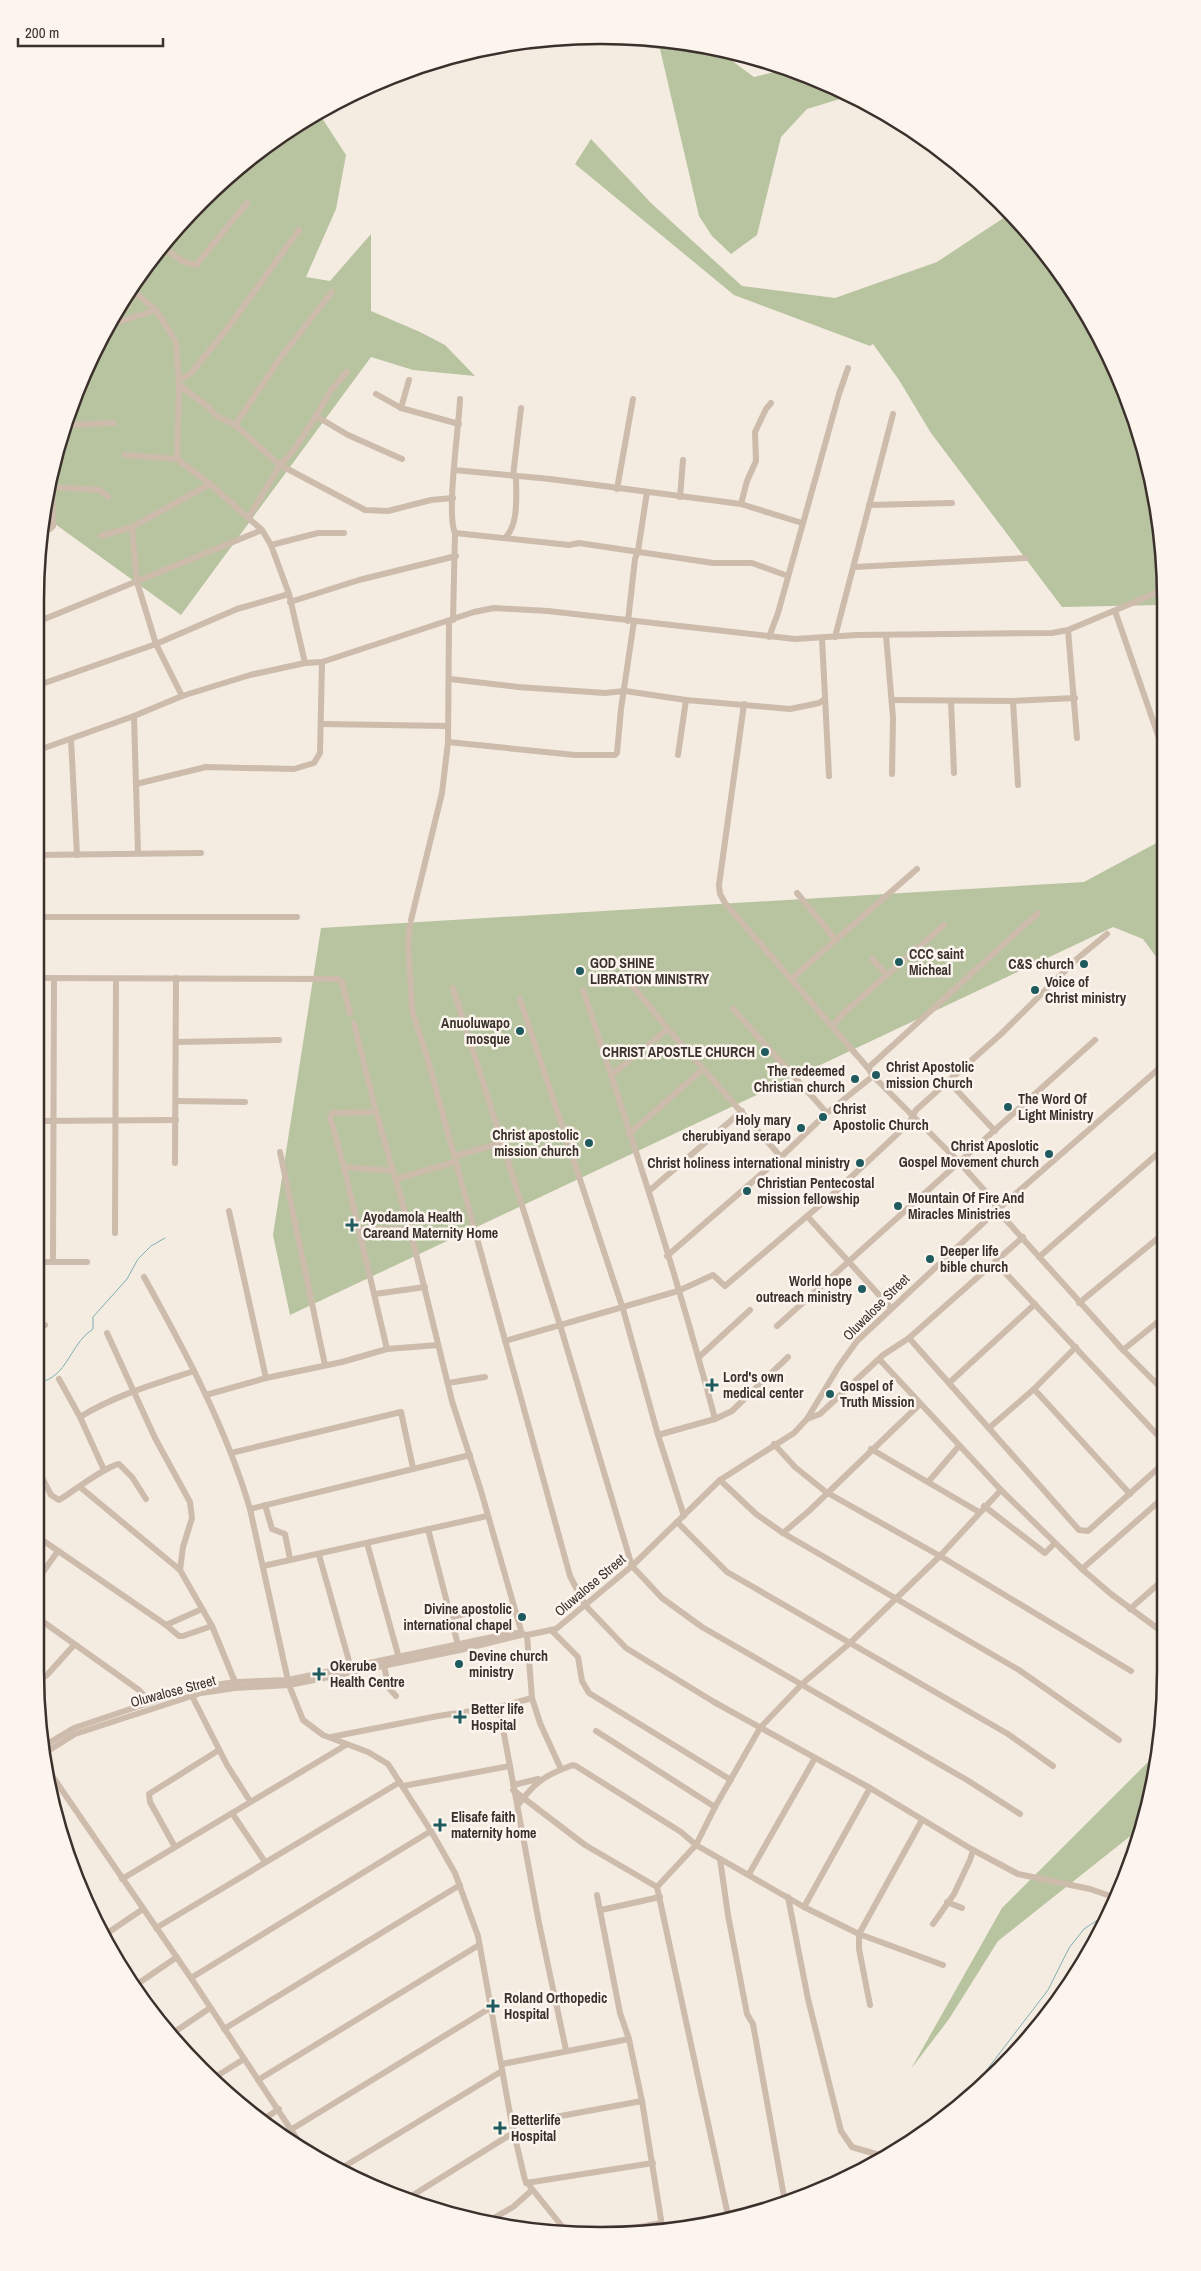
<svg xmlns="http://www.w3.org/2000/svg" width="1201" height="2271" font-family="'Archivo Narrow',sans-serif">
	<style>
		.green { fill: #b8c4a0 }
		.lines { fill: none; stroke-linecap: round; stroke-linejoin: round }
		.stream { stroke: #7fb0b2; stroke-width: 1 }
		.minor { stroke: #cdbbac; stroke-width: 6 }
		.poi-dot { fill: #1f5a5e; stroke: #fbf5ee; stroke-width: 2 }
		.labels { text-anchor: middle; stroke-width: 5; stroke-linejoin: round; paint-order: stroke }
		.poi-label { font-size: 14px; font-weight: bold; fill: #3b302b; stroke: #fbf5ee; text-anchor: start }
		.street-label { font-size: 14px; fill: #3b302b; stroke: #fbf5ee }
		.rim { fill: none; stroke: #3b302b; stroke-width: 2.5 }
	</style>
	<rect width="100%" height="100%" fill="#f4ebe1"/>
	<g class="green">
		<polygon points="638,36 716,49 754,77 787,69 853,95 807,109 781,137 757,235 731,254 712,236 699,216 660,49 602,42 596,38"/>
		<polygon points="313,114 320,115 346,155 336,209 306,277 330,281 371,234 371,311 420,332 445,345 475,376 413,370 371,357 181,615 44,516 54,454 93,350 152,256 228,175"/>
		<polygon points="591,139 651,203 742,286 835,298 937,262 1008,215 1071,286 1123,384 1161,526 1161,605 1062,607 931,433 899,380 873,344 870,346 734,295 575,164"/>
		<polygon points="1162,840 1162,965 1143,939 1113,927 290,1315 273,1235 321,928 1084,882"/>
		<polygon points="1157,1753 1147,1817 1143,1826 998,1941 949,2019 911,2069 1002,1908"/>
	</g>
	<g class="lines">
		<g class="stream">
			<path d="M35 1384C40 1382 46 1381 51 1378 69 1367 73 1342 93 1329V1317L127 1279 138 1259 151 1246 165 1238"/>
			<polyline points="947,2114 976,2084 1048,1990 1069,1948 1084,1929 1105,1915 1114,1900"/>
		</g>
		<g class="minor">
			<polyline points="161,246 184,262 196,265 247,203"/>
			<polyline points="131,289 156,310 176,342 179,385 177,459"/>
			<polyline points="109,325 156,310"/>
			<path d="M90 359C98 355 100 350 98 342"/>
			<polyline points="179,381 192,372 227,329 299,230"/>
			<polyline points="179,385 206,405 217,416 235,425 280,465 365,510 388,511 431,500 453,498"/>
			<polyline points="376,394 401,408 459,424"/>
			<polyline points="401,408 409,380"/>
			<polyline points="316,416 348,435 402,459"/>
			<polyline points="65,425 114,423"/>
			<polyline points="235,425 281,357 332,292"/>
			<polyline points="125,455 177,459 210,484 262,530 271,545 289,594 305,663"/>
			<polyline points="454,470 550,479 741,504 802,523"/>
			<polyline points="513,476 521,408"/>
			<polyline points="617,489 633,399"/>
			<polyline points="680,497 683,460"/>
			<polyline points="741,504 747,481 756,461 755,432 766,409 771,403"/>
			<polyline points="869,505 952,503"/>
			<polyline points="249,517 280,465 293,451 316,416 331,390 347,372"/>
			<polyline points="132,527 137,582 156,644 182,696"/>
			<polyline points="42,529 50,529 53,526 52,487 100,490 108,497"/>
			<polyline points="455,533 569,545 579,543 713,563 752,563 788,576"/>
			<polyline points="101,536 132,527 210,484"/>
			<path d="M506 537C519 523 516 494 516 477"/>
			<polyline points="271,545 318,533 344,533"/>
			<polyline points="854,567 1026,558"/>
			<polyline points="290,602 359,580 456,556"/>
			<polyline points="1115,611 1159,738"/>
			<path d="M453 620 455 533C446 513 459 427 460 399"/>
			<polyline points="36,621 47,618 262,530"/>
			<polyline points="628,621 635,559 638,551 647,492"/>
			<polyline points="1068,630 1077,738"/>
			<polyline points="886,635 893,718 892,774"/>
			<polyline points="769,637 778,613 839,394 848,368"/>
			<polyline points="835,637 893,414"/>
			<polyline points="822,638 829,776"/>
			<polyline points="450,679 518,687 605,693 625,691 686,700 790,709 819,703 825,699"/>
			<polyline points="36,686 156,644 237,609 289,594"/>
			<polyline points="892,700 1013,701 1075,698"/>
			<polyline points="951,701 954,773"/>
			<polyline points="1013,701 1018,785"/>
			<polyline points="744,704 719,885 720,894 725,903 868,1068 873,1076 959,1162 993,1200 997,1210 1123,1350 1164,1391"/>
			<polyline points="134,716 138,853"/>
			<polyline points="322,724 448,726"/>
			<polyline points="71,739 77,855"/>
			<polyline points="448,742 575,755 615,755 617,753 621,709 634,621"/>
			<polyline points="36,751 134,716 182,696 250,675 305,663 322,662 474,612 494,608 548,611 795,639 857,635 1052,633 1068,630 1161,591"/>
			<polyline points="678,755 686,700"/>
			<polyline points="136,784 206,767 294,769 314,763 320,753 322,662"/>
			<polyline points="36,855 201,853"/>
			<polyline points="797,893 836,940"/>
			<polyline points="36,917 297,917"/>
			<polyline points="411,920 442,793 448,742 449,622"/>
			<polyline points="410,925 408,943 412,1010 427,1057 570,1576 585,1605 626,1648 714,1702 870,1788 973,1850 1018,1874 1090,1889 1116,1898"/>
			<polyline points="872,959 887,975"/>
			<polyline points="36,978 337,979 342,982 350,1013"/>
			<polyline points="627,979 668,1029 781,1157"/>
			<polyline points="791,979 917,869"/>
			<polyline points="453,988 560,1325 632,1566 662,1598 702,1627 967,1780 1020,1814"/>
			<path d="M583 990C630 1132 677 1274 715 1419"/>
			<polyline points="520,999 623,1309 658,1435 684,1516"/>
			<polyline points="733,1009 827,1113"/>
			<polyline points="354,1023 376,1112 410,1229 452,1401 481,1491 522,1634"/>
			<polyline points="832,1026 847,1010 944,925"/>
			<polyline points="177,1042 279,1040"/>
			<polyline points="868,1068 1038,913"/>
			<polyline points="611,1075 668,1029"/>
			<polyline points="948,1081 995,1131"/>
			<polyline points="176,1101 245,1102"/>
			<polyline points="376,1112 332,1113 330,1117 344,1167 387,1349"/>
			<polyline points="36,1121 176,1120"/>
			<polyline points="629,1134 703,1069"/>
			<polyline points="280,1152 325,1365"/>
			<polyline points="454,1156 502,1143"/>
			<polyline points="175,1163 176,978"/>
			<polyline points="344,1167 393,1171"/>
			<polyline points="396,1179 455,1162"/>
			<polyline points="649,1191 742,1111"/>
			<polyline points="229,1211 266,1378"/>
			<polyline points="807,1216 891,1308"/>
			<polyline points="359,1229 410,1229"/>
			<polyline points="115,1233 116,979"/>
			<polyline points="667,1256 781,1157 827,1113 873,1076"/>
			<polyline points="1039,1257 1163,1149"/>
			<polyline points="53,1261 54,978"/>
			<polyline points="35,1262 87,1262"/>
			<polyline points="995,1262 1164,1442"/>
			<path d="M144 1277C185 1351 226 1427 250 1509L289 1685 303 1720 323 1735 368 1752 388 1764 431 1831 455 1873 478 1936 512 2125 525 2180 569 2235"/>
			<polyline points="375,1294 425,1287"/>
			<polyline points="1079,1303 1163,1234"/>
			<polyline points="35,1325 45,1325"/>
			<polyline points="777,1326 1095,1040"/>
			<polyline points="107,1333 155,1438 190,1502 192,1518 183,1547 180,1570"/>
			<polyline points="909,1338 1079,1530 1088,1531 1164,1463"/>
			<polyline points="505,1341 678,1291 713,1275 725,1286 833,1194 909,1123 916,1110 1001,1034 1078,958 1107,934"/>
			<polyline points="1123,1350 1164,1317"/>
			<polyline points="699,1357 750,1310"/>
			<polyline points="880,1360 1001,1490 1082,1569 1164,1497"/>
			<polyline points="59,1379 80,1417 104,1470"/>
			<polyline points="448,1383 485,1377"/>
			<polyline points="949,1383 1035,1304"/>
			<polyline points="1034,1389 1130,1494"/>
			<polyline points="206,1395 266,1378 342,1362 387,1349 438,1345"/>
			<path d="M80 1417C116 1395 154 1384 194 1371"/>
			<polyline points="807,1419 820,1414 883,1355 909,1338 1023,1237"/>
			<polyline points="989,1428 1034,1389 1076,1347"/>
			<polyline points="658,1435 715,1419 732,1411 788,1357"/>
			<polyline points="774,1444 795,1467 826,1492 940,1556 1131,1671"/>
			<polyline points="871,1449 979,1512"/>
			<polyline points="231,1453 401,1412 413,1468"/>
			<path d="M35 1464 51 1495 59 1500C74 1491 104 1467 119 1464L132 1477 146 1499"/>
			<polyline points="720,1480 756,1514 783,1533 1019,1670 1119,1740"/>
			<polyline points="929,1481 959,1446"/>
			<polyline points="80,1487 180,1570 212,1626 235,1682"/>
			<polyline points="265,1505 272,1529 285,1534 290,1559"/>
			<polyline points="984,1506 1045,1553 1054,1544"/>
			<polyline points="250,1509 470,1455"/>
			<polyline points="677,1522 727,1572 1008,1734 1053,1766"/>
			<polyline points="428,1529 458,1645"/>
			<polyline points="783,1533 810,1510 920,1404"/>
			<polyline points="35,1535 166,1625 179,1636 183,1636 212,1626"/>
			<polyline points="367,1543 399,1658"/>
			<polyline points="319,1555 351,1668"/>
			<polyline points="263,1566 487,1516"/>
			<polyline points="1082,1569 1111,1594 1165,1634"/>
			<polyline points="35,1583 58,1551"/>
			<polyline points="1130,1609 1164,1579"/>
			<polyline points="35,1616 139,1690 150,1702"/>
			<polyline points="451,1617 491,1608"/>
			<polyline points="166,1625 202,1609"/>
			<polyline points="551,1630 578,1657 582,1681 589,1693 731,1780"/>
			<polyline points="527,1635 532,1698 540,1723 561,1769"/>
			<polyline points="383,1662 389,1688 396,1696"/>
			<polyline points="36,1681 47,1675 74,1645"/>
			<polyline points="192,1696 227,1765 250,1801"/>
			<polyline points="499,1707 539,1923 566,2050"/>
			<polyline points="596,1731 715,1807"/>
			<polyline points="331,1737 438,1716 499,1707 532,1698"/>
			<polyline points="42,1747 74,1728 190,1689 235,1682 288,1680 488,1638 515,1633 527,1635 556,1629 632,1566 720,1480 794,1433 807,1419 839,1366 857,1341 997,1210 1163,1065"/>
			<polyline points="43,1754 75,1734 201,1693 235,1688 289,1685 319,1679 460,1650 521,1635"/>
			<polyline points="44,1764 191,1978 305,2151"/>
			<polyline points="513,1785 538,1779"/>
			<polyline points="403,1786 510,1766"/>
			<polyline points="513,1790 585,1845 657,1887 729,2220"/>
			<path d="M518 1805C535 1782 545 1775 573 1765L576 1766 681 1832 696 1845 804 1907 859 1934 943 1965"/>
			<polyline points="232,1813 265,1862"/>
			<polyline points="175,1847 150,1802 149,1794 219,1750"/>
			<polyline points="720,1859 728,1915 747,2014 753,2024 785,2202"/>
			<polyline points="749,1874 815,1758"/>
			<polyline points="122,1879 346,1745"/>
			<polyline points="657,1887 696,1845 715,1807 760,1728 802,1684 850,1643 940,1556 1001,1490"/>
			<polyline points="597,1895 620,2013 629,2039 642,2101 663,2232"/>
			<polyline points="788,1897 808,1999 841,2131 852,2147 886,2157"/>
			<polyline points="947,1902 962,1908"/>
			<polyline points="804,1907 870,1788"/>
			<polyline points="601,1910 660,1897"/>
			<polyline points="933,1924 954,1894 970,1860 973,1850"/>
			<polyline points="156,1928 400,1782"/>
			<polyline points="103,1936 143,1909"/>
			<polyline points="191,1978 431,1831"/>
			<polyline points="133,1987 177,1957"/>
			<polyline points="870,2005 859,1949 859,1934 922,1820"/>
			<polyline points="224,2029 460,1885"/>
			<polyline points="170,2035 210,2008"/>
			<polyline points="502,2064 629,2039"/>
			<polyline points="212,2079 244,2059"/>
			<polyline points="258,2080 479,1945"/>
			<polyline points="261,2121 279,2109"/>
			<polyline points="512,2125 642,2101"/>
			<polyline points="292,2129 490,2008"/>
			<polyline points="340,2169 502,2071"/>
			<polyline points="526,2183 653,2163"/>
			<polyline points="405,2200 513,2133"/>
			<polyline points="487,2222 513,2207 531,2191"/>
			<polyline points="607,2233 661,2223"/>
		</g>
	</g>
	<g class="poi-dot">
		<circle cx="899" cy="962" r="5"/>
		<circle cx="1084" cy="964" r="5"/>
		<circle cx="580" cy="971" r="5"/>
		<circle cx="1035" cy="990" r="5"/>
		<circle cx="520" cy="1031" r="5"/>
		<circle cx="765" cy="1052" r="5"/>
		<circle cx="876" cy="1075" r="5"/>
		<circle cx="855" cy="1079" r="5"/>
		<circle cx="1008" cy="1107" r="5"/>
		<circle cx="823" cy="1117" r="5"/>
		<circle cx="801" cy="1128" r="5"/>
		<circle cx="589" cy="1143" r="5"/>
		<circle cx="1049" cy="1154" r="5"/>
		<circle cx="860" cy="1163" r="5"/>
		<circle cx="747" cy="1191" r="5"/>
		<circle cx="898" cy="1206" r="5"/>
		<path d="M349.5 1217.5h5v5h5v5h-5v5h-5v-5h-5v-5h5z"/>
		<circle cx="930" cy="1259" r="5"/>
		<circle cx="862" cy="1289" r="5"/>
		<path d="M709.5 1377.5h5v5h5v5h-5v5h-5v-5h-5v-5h5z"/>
		<circle cx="830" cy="1394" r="5"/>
		<circle cx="522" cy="1617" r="5"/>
		<circle cx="459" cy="1664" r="5"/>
		<path d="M316.5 1666.5h5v5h5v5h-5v5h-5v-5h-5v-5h5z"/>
		<path d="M457.5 1709.5h5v5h5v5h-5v5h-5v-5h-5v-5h5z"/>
		<path d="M437.5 1817.5h5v5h5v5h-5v5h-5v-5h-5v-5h5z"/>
		<path d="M490.5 1998.5h5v5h5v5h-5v5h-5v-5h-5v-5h5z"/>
		<path d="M497.5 2120.5h5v5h5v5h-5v5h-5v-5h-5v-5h5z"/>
	</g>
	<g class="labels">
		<g class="poi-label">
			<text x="909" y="959">CCC saint<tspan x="909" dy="16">Micheal</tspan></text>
			<text x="590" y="968">GOD SHINE<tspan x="590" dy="16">LIBRATION MINISTRY</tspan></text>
			<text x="1074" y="969" text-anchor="end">C&amp;S church</text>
			<text x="1045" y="987">Voice of<tspan x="1045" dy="16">Christ ministry</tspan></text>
			<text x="510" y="1028" text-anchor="end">Anuoluwapo<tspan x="510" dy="16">mosque</tspan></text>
			<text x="755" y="1057" text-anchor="end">CHRIST APOSTLE CHURCH</text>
			<text x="886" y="1072">Christ Apostolic<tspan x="886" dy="16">mission Church</tspan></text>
			<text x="845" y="1076" text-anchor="end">The redeemed<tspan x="845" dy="16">Christian church</tspan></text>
			<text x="1018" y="1104">The Word Of<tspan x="1018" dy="16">Light Ministry</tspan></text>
			<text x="833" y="1114">Christ<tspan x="833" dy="16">Apostolic Church</tspan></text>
			<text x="791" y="1125" text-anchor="end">Holy mary<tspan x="791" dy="16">cherubiyand serapo</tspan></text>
			<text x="579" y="1140" text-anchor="end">Christ apostolic<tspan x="579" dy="16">mission church</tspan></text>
			<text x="1039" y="1151" text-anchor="end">Christ Aposlotic<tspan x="1039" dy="16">Gospel Movement church</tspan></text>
			<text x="850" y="1168" text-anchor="end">Christ holiness international ministry</text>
			<text x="757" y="1188">Christian Pentecostal<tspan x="757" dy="16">mission fellowship</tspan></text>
			<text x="908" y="1203">Mountain Of Fire And<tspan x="908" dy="16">Miracles Ministries</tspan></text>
			<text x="363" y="1222">Ayodamola Health<tspan x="363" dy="16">Careand Maternity Home</tspan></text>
			<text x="940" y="1256">Deeper life<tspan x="940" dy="16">bible church</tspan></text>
			<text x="852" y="1286" text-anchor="end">World hope<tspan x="852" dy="16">outreach ministry</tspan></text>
			<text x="723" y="1382">Lord's own<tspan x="723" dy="16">medical center</tspan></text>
			<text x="840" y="1391">Gospel of<tspan x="840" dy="16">Truth Mission</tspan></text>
			<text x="512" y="1614" text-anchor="end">Divine apostolic<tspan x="512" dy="16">international chapel</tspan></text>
			<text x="469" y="1661">Devine church<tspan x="469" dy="16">ministry</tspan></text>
			<text x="330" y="1671">Okerube<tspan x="330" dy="16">Health Centre</tspan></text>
			<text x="471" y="1714">Better life<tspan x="471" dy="16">Hospital</tspan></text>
			<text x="451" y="1822">Elisafe faith<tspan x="451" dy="16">maternity home</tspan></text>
			<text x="504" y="2003">Roland Orthopedic<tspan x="504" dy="16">Hospital</tspan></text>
			<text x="511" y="2125">Betterlife<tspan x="511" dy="16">Hospital</tspan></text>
		</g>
		<g class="street-label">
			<text transform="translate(876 1307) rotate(-45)" y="5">Oluwalose Street</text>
			<text transform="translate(590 1585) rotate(-40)" y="5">Oluwalose Street</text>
			<text transform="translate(173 1691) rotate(-15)" y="5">Oluwalose Street</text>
		</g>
	</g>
	<path d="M0 0H1201V2271H0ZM600 44H601A556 556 0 0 1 1157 600V1671A556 556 0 0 1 601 2227H600A556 556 0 0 1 44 1671V600A556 556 0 0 1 600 44Z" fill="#fbf5ee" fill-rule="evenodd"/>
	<path class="rim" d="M600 44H601A556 556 0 0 1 1157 600V1671A556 556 0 0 1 601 2227H600A556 556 0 0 1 44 1671V600A556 556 0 0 1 600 44Z"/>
	<path d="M18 38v8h145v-8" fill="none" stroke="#3b302b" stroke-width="2.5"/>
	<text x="25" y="38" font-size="15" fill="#3b302b" stroke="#fbf5ee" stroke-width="4" paint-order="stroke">200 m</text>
</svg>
